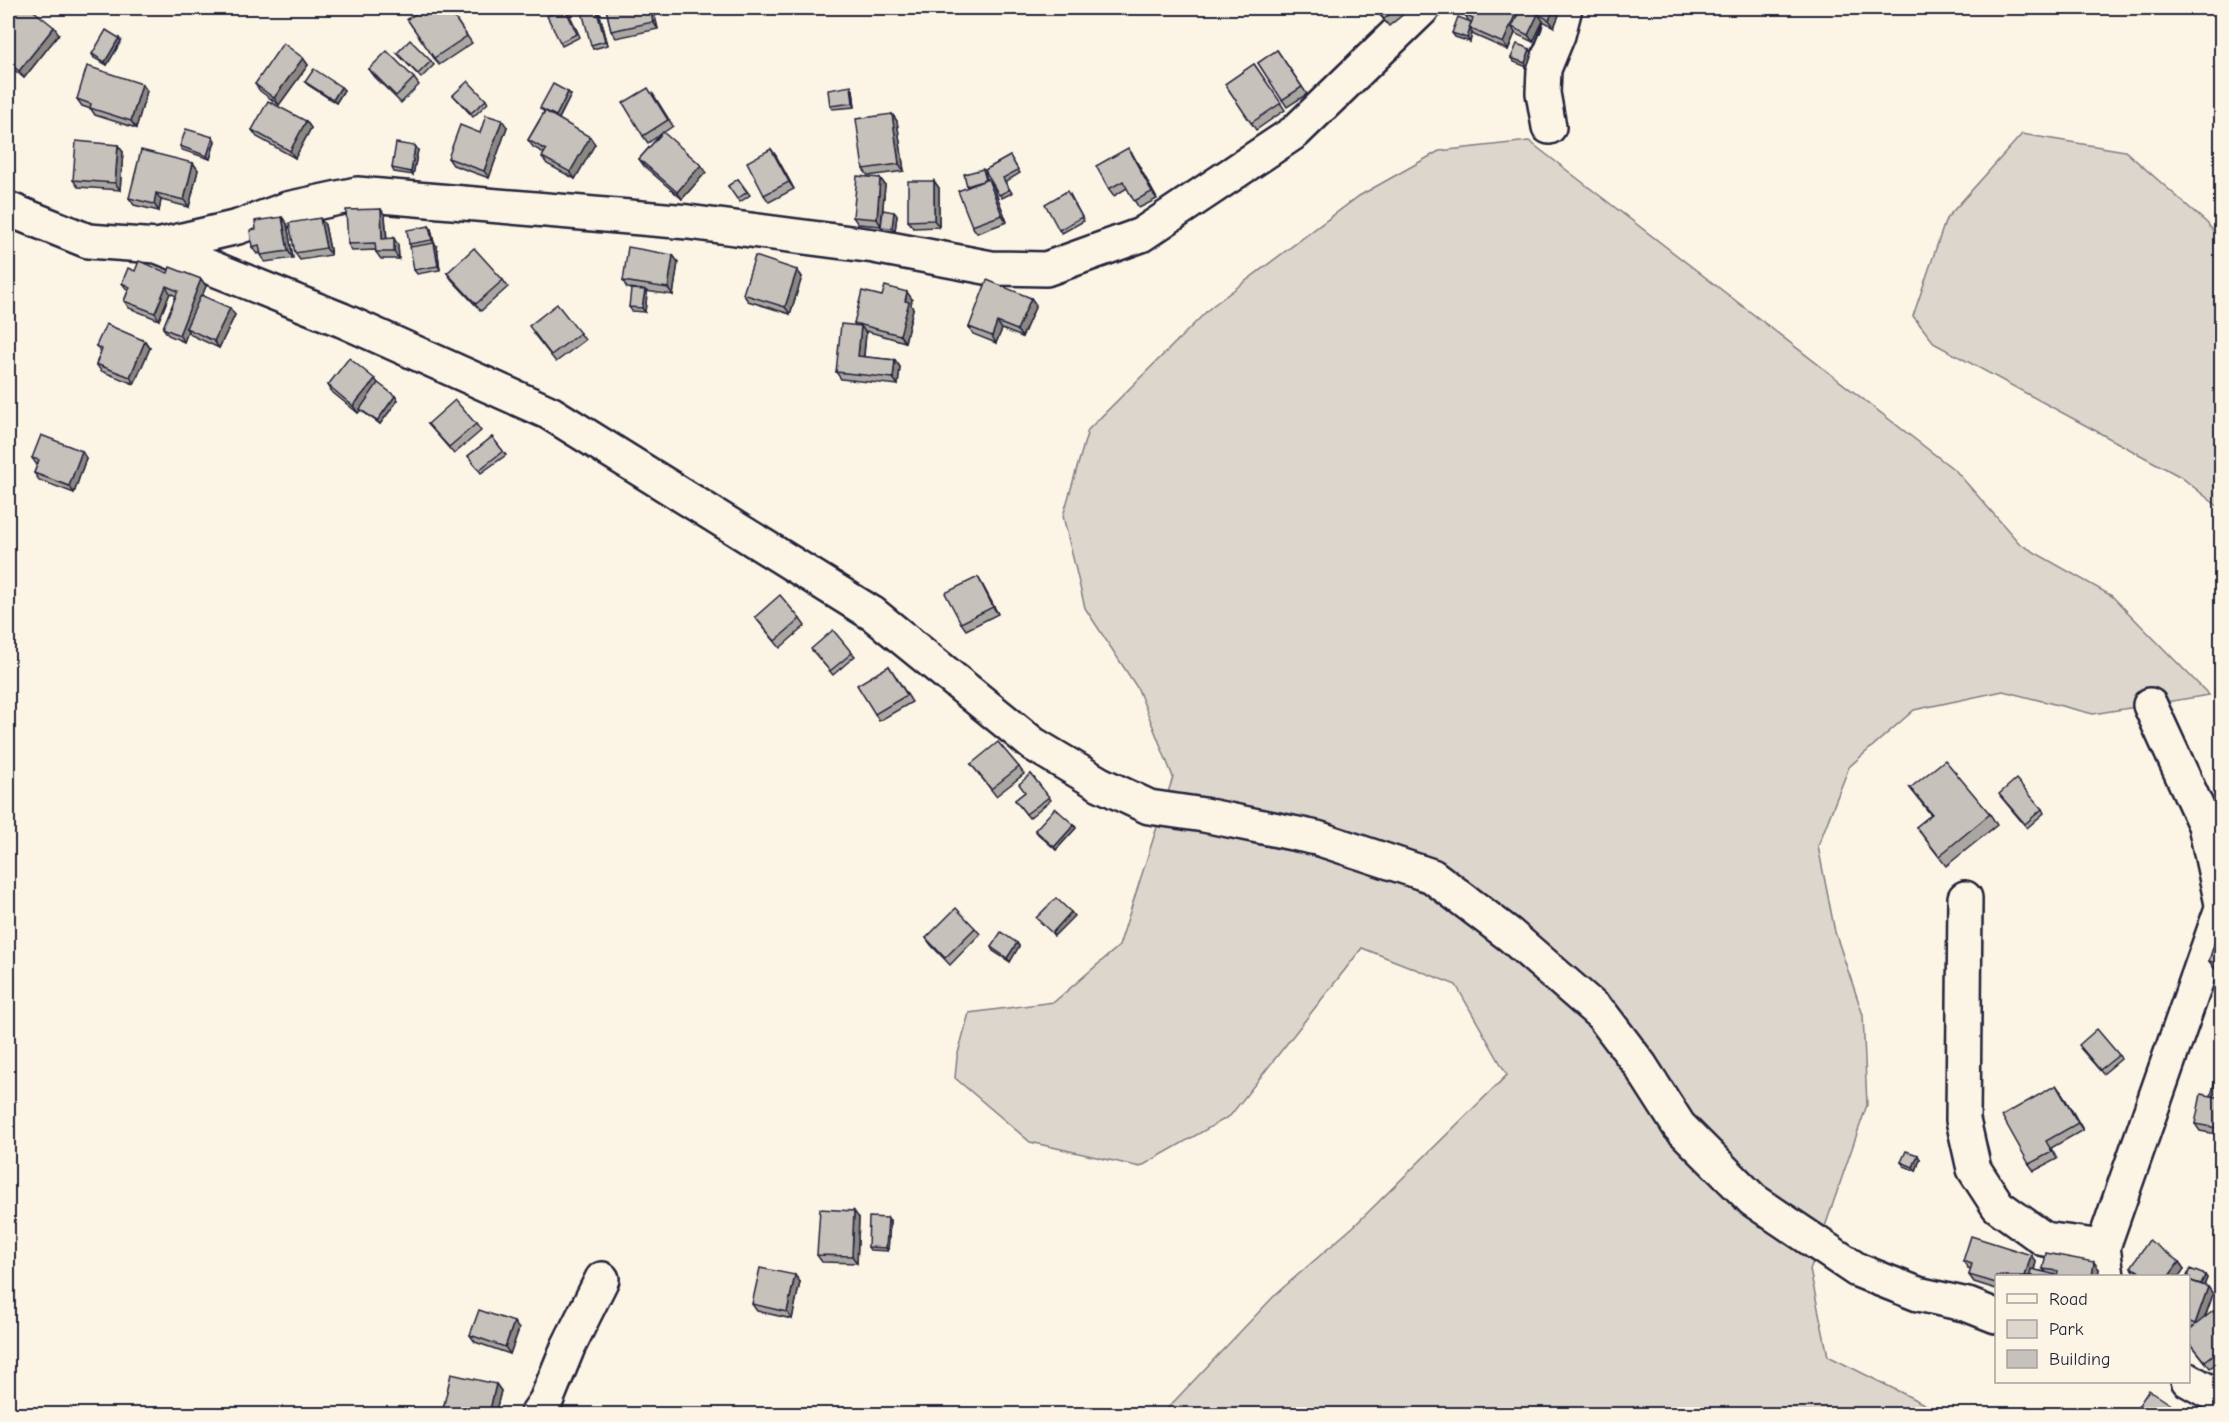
<svg xmlns="http://www.w3.org/2000/svg" width="2229" height="1422" font-family="'Comic Neue',sans-serif">
	<style>
		.green { fill: #dcd6cc; stroke: #7f7c84; stroke-width: 1.5 }
		.lines { fill: none; stroke-linecap: round; stroke-linejoin: round }
		.minor-casing { stroke: #22223b; stroke-width: 38 }
		.minor { stroke: #fcf5e5; stroke-width: 33 }
		.wall { fill: #aaa6a1; stroke: #22223b; stroke-width: 1.5 }
		.shaded-wall { fill: #8b8783; stroke: #22223b; stroke-width: 1.5 }
		.building { fill: #c6c1bb; stroke: #22223b; stroke-width: 1.5 }
	</style>
	<rect width="100%" height="100%" fill="#fcf5e5"/>
	<filter id="ink" filterUnits="userSpaceOnUse"><feTurbulence type="fractalNoise" baseFrequency=".0167" numOctaves="2"/><feDisplacementMap in="SourceGraphic" scale="12" xChannelSelector="R" yChannelSelector="G"/><feConvolveMatrix kernelMatrix="1 2 1 2 8 2 1 2 1" color-interpolation-filters="sRGB"/></filter>
	<g filter="url(#ink)">
		<g class="green">
			<polygon points="2022,134 2125,151 2207,223 2221,241 2221,509 2181,477 1935,344 1913,316 1946,219"/>
			<polygon points="1529,141 1956,471 2020,544 2112,596 2209,695 2093,714 2003,691 1914,710 1849,767 1818,846 1835,932 1863,1015 1867,1105 1810,1270 1828,1356 1944,1414 1162,1414 1277,1293 1354,1226 1507,1075 1456,985 1362,948 1230,1116 1140,1167 1030,1142 955,1078 957,1057 969,1013 1054,1002 1119,946 1173,777 1138,689 1085,608 1063,516 1088,430 1211,307 1359,196 1439,151"/>
		</g>
		<g class="lines">
			<defs>
				<g id="minor">
					<polyline points="1549,127 1543,93 1544,69 1558,35 1565,8"/>
					<polyline points="8,209 88,241 157,246 342,320 550,413 873,614 1033,744 1100,784 1149,807 1204,815 1317,838 1432,876 1510,935 1602,1015 1640,1065 1679,1126 1753,1200 1857,1270 1918,1294 1968,1305 1996,1316"/>
					<polyline points="157,246 238,227 287,209 357,194 688,222 874,246 991,268 1046,269 1141,235 1295,132 1423,8"/>
					<polyline points="2150,705 2205,825 2222,904"/>
					<polyline points="1965,898 1963,1120 1974,1169 1998,1206 2044,1239 2103,1247"/>
					<polyline points="2107,1276 2103,1247 2222,908"/>
					<polyline points="2188,1380 2222,1399"/>
					<polyline points="537,1414 546,1401 568,1347 602,1279"/>
				</g>
			</defs>
			<use href="#minor" class="minor-casing"/>
			<use href="#minor" class="minor"/>
		</g>
		<g class="wall">
			<polygon points="448,8 472,43 439,65 407,19"/>
			<polygon points="598,8 608,45 593,49 591,45"/>
			<polygon points="606,8 653,8 658,29 616,38 611,31"/>
			<polygon points="1374,8 1411,8 1389,26"/>
			<polygon points="568,11 580,37 562,46 560,42"/>
			<polygon points="1465,15 1559,15 1554,27 1543,21 1533,42 1516,34 1515,33 1508,50 1474,35 1472,33 1470,42 1455,37 1452,33 1469,21"/>
			<polygon points="8,21 59,34 24,78 8,65"/>
			<polygon points="121,41 107,65 94,58 92,54"/>
			<polygon points="1530,49 1532,53 1527,67 1514,62 1511,58"/>
			<polygon points="1277,50 1307,94 1287,107 1258,63"/>
			<polygon points="397,53 431,61 434,65 421,78"/>
			<polygon points="303,58 308,65 279,105 260,91 255,84"/>
			<polygon points="1254,64 1285,110 1256,130 1225,84"/>
			<polygon points="369,69 414,78 419,85 401,103 374,76"/>
			<polygon points="305,82 341,87 344,90 336,103 308,85"/>
			<polygon points="142,84 147,91 136,128 95,115 91,109 82,106 77,99"/>
			<polygon points="853,90 855,107 832,109 830,106"/>
			<polygon points="568,92 571,95 559,119 595,144 575,179 547,164 542,157 544,153 533,147 528,140 544,112 540,108"/>
			<polygon points="653,94 673,126 663,133 701,165 706,172 682,199 644,166 639,159 661,134 648,143 643,136"/>
			<polygon points="453,95 486,100 488,103 473,117"/>
			<polygon points="892,114 897,121 904,171 868,176 863,169"/>
			<polygon points="306,121 311,128 295,158 257,137 252,130"/>
			<polygon points="507,127 489,178 453,165 448,158 480,133"/>
			<polygon points="213,137 215,141 210,159 182,150 180,146"/>
			<polygon points="415,146 418,150 413,175 394,172 392,168"/>
			<polygon points="771,149 776,156 794,189 769,202 764,195"/>
			<polygon points="123,152 120,190 78,187 73,180"/>
			<polygon points="1133,155 1157,199 1139,208 1127,188 1114,196 1109,189"/>
			<polygon points="1010,156 1020,173 1005,182 1012,193 1002,198 985,170"/>
			<polygon points="193,163 198,170 189,207 161,200 159,211 134,205 129,198"/>
			<polygon points="985,172 987,179 993,186 1007,222 977,233 972,226 967,186"/>
			<polygon points="880,178 885,185 882,217 897,215 895,231 884,230 881,226 858,224 853,217"/>
			<polygon points="738,179 750,195 740,202 728,186"/>
			<polygon points="934,181 939,188 939,227 913,228 908,221"/>
			<polygon points="1070,194 1084,221 1062,233 1059,230"/>
			<polygon points="381,209 385,216 387,239 398,245 399,259 381,259 376,252 375,250 352,251 348,244"/>
			<polygon points="282,217 287,224 293,258 265,262 260,253 257,254 252,247 256,229"/>
			<polygon points="325,225 331,255 300,260 295,253"/>
			<polygon points="429,226 431,229 434,243 437,246 440,270 417,274 414,270 411,246 409,244"/>
			<polygon points="678,262 673,295 645,291 647,294 645,312 632,311 629,307 636,289 627,288 623,281"/>
			<polygon points="797,270 802,277 790,314 748,301 743,294"/>
			<polygon points="135,271 168,273 201,279 206,286 202,295 235,315 219,348 191,335 188,331 184,342 168,335 163,328 176,296 170,293 159,320 129,308 124,301 128,291 122,283"/>
			<polygon points="447,273 503,280 508,287 481,311 452,280"/>
			<polygon points="882,296 912,299 911,305 913,309 905,342 866,331 866,333 864,357 895,360 900,367 898,385 841,379 836,372 855,325 854,323"/>
			<polygon points="1031,298 1036,305 1022,337 1002,329 996,343 973,334 969,327"/>
			<polygon points="533,333 580,333 585,340 556,362"/>
			<polygon points="96,346 150,348 134,384 101,371 96,364 101,352"/>
			<polygon points="379,384 395,396 398,400 380,424 363,412 361,410 358,413 332,392 328,385"/>
			<polygon points="428,424 476,424 481,431 454,454"/>
			<polygon points="492,437 506,455 481,473 468,456"/>
			<polygon points="32,458 86,458 74,493 39,480 34,473 37,465"/>
			<polygon points="978,577 982,584 998,614 966,630 961,623"/>
			<polygon points="755,617 800,619 805,626 780,648"/>
			<polygon points="814,652 852,653 855,656 833,675"/>
			<polygon points="889,666 912,702 879,721 875,714"/>
			<polygon points="971,764 1019,767 1024,774 996,796"/>
			<polygon points="1031,774 1051,800 1029,818 1015,800 1025,792"/>
			<polygon points="1910,788 1990,814 1997,825 1946,866 1916,827 1931,815"/>
			<polygon points="2001,797 2042,809 2044,813 2027,828"/>
			<polygon points="1074,825 1076,828 1056,850 1038,834 1035,830"/>
			<polygon points="2222,919 2222,970 2214,968 2209,961"/>
			<polygon points="975,928 980,934 950,965 931,945 926,938"/>
			<polygon points="1017,943 1019,946 1010,962 993,951 991,947"/>
			<polygon points="2081,1049 2119,1055 2121,1059 2103,1074"/>
			<polygon points="2222,1073 2222,1135 2200,1131 2195,1124 2211,1096"/>
			<polygon points="2061,1092 2083,1130 2051,1148 2057,1159 2034,1171 2029,1164"/>
			<polygon points="1920,1159 1916,1171 1904,1166 1901,1162"/>
			<polygon points="859,1218 857,1263 822,1262 817,1255"/>
			<polygon points="890,1221 888,1251 870,1250 868,1247"/>
			<polygon points="1963,1261 2036,1262 2034,1270 2046,1272 2043,1269 2099,1269 2098,1276 1996,1276 1996,1289 1974,1282 1969,1275 1971,1269 1968,1268"/>
			<polygon points="2179,1262 2184,1269 2179,1276 2140,1276 2136,1274 2131,1267"/>
			<polygon points="2205,1275 2207,1278 2204,1286 2208,1287 2213,1294 2205,1318 2222,1322 2222,1359 2210,1368 2188,1340 2192,1328 2188,1327 2188,1276"/>
			<polygon points="800,1282 792,1319 757,1311 752,1304"/>
			<polygon points="519,1329 510,1354 475,1342 470,1335"/>
			<polygon points="496,1384 501,1391 495,1414 447,1414 443,1409"/>
		</g>
		<g class="shaded-wall">
			<polygon points="596,8 598,8 608,45 605,41"/>
			<polygon points="650,8 653,8 658,29 653,22"/>
			<polygon points="1518,8 1526,8 1512,27 1515,33 1508,50 1503,43"/>
			<polygon points="1554,8 1559,15 1554,27 1549,20"/>
			<polygon points="1538,14 1543,21 1533,42 1528,35"/>
			<polygon points="54,27 59,34 24,78 19,71"/>
			<polygon points="1470,29 1472,33 1470,42 1467,38"/>
			<polygon points="119,38 121,41 107,65 105,62"/>
			<polygon points="1530,49 1532,53 1527,67 1525,63"/>
			<polygon points="303,58 308,65 279,105 274,98"/>
			<polygon points="142,84 147,91 136,128 131,121"/>
			<polygon points="851,86 853,90 855,107 853,103"/>
			<polygon points="341,87 344,90 336,103 333,100"/>
			<polygon points="568,92 571,95 558,120 556,116"/>
			<polygon points="8,93 10,97 8,102"/>
			<polygon points="892,114 897,121 904,171 899,164"/>
			<polygon points="502,120 507,127 489,178 484,171"/>
			<polygon points="306,121 311,128 295,158 290,151"/>
			<polygon points="213,137 215,141 210,159 207,156"/>
			<polygon points="590,137 595,144 575,179 570,172"/>
			<polygon points="118,145 123,152 120,190 115,183"/>
			<polygon points="415,146 418,150 413,175 411,172"/>
			<polygon points="1128,148 1133,155 1157,199 1152,192"/>
			<polygon points="771,149 776,156 794,189 789,182"/>
			<polygon points="193,163 198,170 189,207 184,200"/>
			<polygon points="701,165 706,172 682,199 677,192"/>
			<polygon points="880,178 885,185 881,226 877,219"/>
			<polygon points="988,179 993,186 1007,222 1002,215"/>
			<polygon points="934,181 939,188 939,227 934,220"/>
			<polygon points="156,193 161,200 159,211 154,204"/>
			<polygon points="381,209 385,216 387,246 382,239"/>
			<polygon points="894,212 897,215 895,231 892,228"/>
			<polygon points="282,217 287,224 293,258 288,251"/>
			<polygon points="320,218 325,225 331,255 326,248"/>
			<polygon points="429,226 431,229 434,243 437,246 440,270 438,266 434,243 432,240"/>
			<polygon points="394,238 398,245 399,259 394,252"/>
			<polygon points="673,255 678,262 673,295 668,288"/>
			<polygon points="797,270 802,277 790,314 785,307"/>
			<polygon points="201,279 206,286 189,329 186,328 188,331 184,342 179,335"/>
			<polygon points="166,286 170,293 159,320 155,313"/>
			<polygon points="645,290 647,294 645,312 642,308"/>
			<polygon points="907,292 912,299 911,305 913,309 905,342 900,335"/>
			<polygon points="1031,298 1036,305 1022,337 1017,330"/>
			<polygon points="230,308 235,315 219,348 214,341"/>
			<polygon points="997,322 1002,329 996,343 992,336"/>
			<polygon points="861,326 866,333 863,363 858,356"/>
			<polygon points="145,341 150,348 134,384 130,377"/>
			<polygon points="895,360 900,367 898,385 893,378"/>
			<polygon points="375,379 380,386 358,413 353,406"/>
			<polygon points="395,396 398,400 380,424 377,421"/>
			<polygon points="82,451 86,458 74,493 69,486"/>
			<polygon points="978,577 982,584 998,614 993,607"/>
			<polygon points="1074,825 1076,828 1056,850 1054,847"/>
			<polygon points="1071,912 1074,916 1054,936 1052,933"/>
			<polygon points="1017,943 1019,946 1010,962 1007,958"/>
			<polygon points="2056,1085 2061,1092 2083,1130 2078,1123"/>
			<polygon points="1918,1155 1920,1159 1916,1171 1913,1167"/>
			<polygon points="854,1211 859,1218 857,1263 852,1256"/>
			<polygon points="888,1218 890,1221 888,1251 886,1248"/>
			<polygon points="2031,1255 2036,1262 2032,1276 2025,1276"/>
			<polygon points="2094,1262 2099,1269 2098,1276 2092,1276"/>
			<polygon points="2179,1262 2184,1269 2179,1276 2169,1276"/>
			<polygon points="795,1275 800,1282 792,1319 787,1312"/>
			<polygon points="2205,1275 2207,1278 2203,1288 2201,1285"/>
			<polygon points="2208,1287 2213,1294 2200,1331 2195,1324"/>
			<polygon points="514,1322 519,1329 510,1354 505,1347"/>
			<polygon points="496,1384 501,1391 495,1414 489,1414"/>
		</g>
		<g class="building">
			<polygon points="18,8 30,8 54,27 19,71 8,62 8,21"/>
			<polygon points="425,8 426,8 429,12 436,8 448,8 467,36 434,58 407,19"/>
			<polygon points="565,8 577,34 560,42 547,16"/>
			<polygon points="581,8 596,8 605,41 591,45"/>
			<polygon points="606,8 650,8 653,22 611,31"/>
			<polygon points="1374,8 1397,8 1384,19"/>
			<polygon points="1468,8 1518,8 1503,43 1469,28 1473,19 1465,15"/>
			<polygon points="1521,8 1554,8 1549,20 1538,14 1528,35 1512,27"/>
			<polygon points="1458,17 1471,22 1469,28 1470,29 1467,38 1452,33"/>
			<polygon points="106,30 119,38 105,62 92,54"/>
			<polygon points="410,40 431,61 418,74 397,53"/>
			<polygon points="283,43 303,58 274,98 255,84"/>
			<polygon points="1517,44 1530,49 1525,63 1511,58"/>
			<polygon points="1277,50 1302,87 1282,100 1258,63"/>
			<polygon points="387,51 414,78 396,96 369,69"/>
			<polygon points="1254,64 1281,103 1251,123 1225,84"/>
			<polygon points="87,66 142,84 131,121 90,108 91,104 77,99"/>
			<polygon points="314,69 341,87 333,100 305,82"/>
			<polygon points="468,81 486,100 471,113 453,95"/>
			<polygon points="553,84 568,92 556,116 540,108"/>
			<polygon points="851,86 853,103 830,106 828,90"/>
			<polygon points="648,88 668,120 643,136 623,103"/>
			<polygon points="268,101 306,121 290,151 252,130"/>
			<polygon points="545,111 590,137 570,172 542,157 546,150 528,140"/>
			<polygon points="892,114 899,164 863,169 856,119"/>
			<polygon points="486,115 502,120 484,171 448,158 460,125 480,133"/>
			<polygon points="186,129 213,137 207,156 180,146"/>
			<polygon points="663,132 701,165 677,192 639,159"/>
			<polygon points="76,141 118,145 115,183 73,180"/>
			<polygon points="396,143 415,146 411,172 392,168"/>
			<polygon points="1128,148 1152,192 1134,201 1123,181 1109,189 1096,166"/>
			<polygon points="771,149 789,182 764,195 747,162"/>
			<polygon points="141,150 193,163 184,200 156,193 154,204 129,198"/>
			<polygon points="1010,156 1018,170 1003,178 1009,190 999,195 985,170"/>
			<polygon points="983,169 986,180 967,186 964,174"/>
			<polygon points="857,176 880,178 877,219 853,217"/>
			<polygon points="738,179 747,192 737,199 728,186"/>
			<polygon points="988,179 1002,215 972,226 958,191"/>
			<polygon points="908,181 934,181 934,220 908,221"/>
			<polygon points="1067,191 1082,217 1059,230 1045,204"/>
			<polygon points="381,209 382,239 394,238 394,252 376,252 375,243 348,244 346,210"/>
			<polygon points="883,210 894,212 892,228 881,227"/>
			<polygon points="282,217 288,251 261,255 259,245 252,247 250,230 256,229 255,221"/>
			<polygon points="320,218 326,248 295,253 289,223"/>
			<polygon points="429,226 432,240 409,244 407,230"/>
			<polygon points="434,243 438,266 414,270 410,247"/>
			<polygon points="628,247 673,255 668,288 623,281"/>
			<polygon points="474,248 503,280 476,304 447,273"/>
			<polygon points="755,256 797,270 785,307 743,294"/>
			<polygon points="139,261 168,273 170,267 201,279 179,335 163,328 178,291 166,286 155,313 124,301 130,287 122,283 128,268 135,271"/>
			<polygon points="987,280 1031,298 1017,330 997,322 992,336 969,327"/>
			<polygon points="885,286 907,292 905,301 909,302 900,335 854,323 862,291 882,296"/>
			<polygon points="631,289 645,290 642,308 629,307"/>
			<polygon points="201,295 230,308 214,341 186,328"/>
			<polygon points="557,304 580,333 551,355 529,326"/>
			<polygon points="106,324 145,341 130,377 96,364 102,349 96,346"/>
			<polygon points="841,324 861,326 858,356 895,360 893,378 836,372"/>
			<polygon points="349,358 375,379 353,406 328,385"/>
			<polygon points="378,383 395,396 377,421 360,409"/>
			<polygon points="455,400 476,424 449,447 428,424"/>
			<polygon points="41,435 82,451 69,486 34,473 39,460 32,458"/>
			<polygon points="492,437 503,451 479,470 468,456"/>
			<polygon points="978,577 993,607 961,623 945,593"/>
			<polygon points="780,595 800,619 775,641 755,617"/>
			<polygon points="833,630 852,653 830,671 811,649"/>
			<polygon points="889,666 907,695 875,714 857,685"/>
			<polygon points="998,742 1019,767 991,789 971,764"/>
			<polygon points="1945,760 1990,814 1939,856 1916,827 1932,814 1910,788"/>
			<polygon points="2222,771 2222,787 2215,774"/>
			<polygon points="1031,774 1049,797 1026,814 1015,800 1025,792 1019,784"/>
			<polygon points="2016,779 2042,809 2025,824 1999,794"/>
			<polygon points="1055,808 1074,825 1054,847 1035,830"/>
			<polygon points="1056,898 1071,912 1052,933 1036,918"/>
			<polygon points="956,908 975,928 945,958 926,938"/>
			<polygon points="2222,919 2222,965 2209,961"/>
			<polygon points="1001,932 1017,943 1007,958 991,947"/>
			<polygon points="2097,1029 2119,1055 2100,1070 2079,1045"/>
			<polygon points="2217,1072 2222,1073 2222,1098 2211,1096"/>
			<polygon points="2056,1085 2078,1123 2046,1141 2052,1152 2029,1164 2002,1116"/>
			<polygon points="2201,1094 2222,1098 2222,1129 2195,1124"/>
			<polygon points="1906,1151 1918,1155 1913,1167 1901,1162"/>
			<polygon points="820,1209 854,1211 852,1256 817,1255"/>
			<polygon points="869,1217 888,1218 886,1248 868,1247"/>
			<polygon points="1971,1236 2031,1255 2025,1276 1996,1276 1996,1283 1969,1275 1972,1264 1963,1261"/>
			<polygon points="2149,1240 2179,1262 2169,1276 2147,1276 2131,1267"/>
			<polygon points="2046,1253 2094,1262 2092,1276 2057,1276 2058,1271 2043,1269"/>
			<polygon points="760,1268 795,1275 787,1312 752,1304"/>
			<polygon points="2031,1269 2057,1275 2057,1276 2030,1276"/>
			<polygon points="2190,1269 2205,1275 2201,1284 2188,1280 2188,1276 2187,1276"/>
			<polygon points="2188,1280 2208,1287 2195,1324 2188,1321"/>
			<polygon points="479,1310 514,1322 505,1347 470,1335"/>
			<polygon points="2213,1311 2222,1322 2222,1348 2205,1361 2188,1340 2188,1331"/>
			<polygon points="451,1374 496,1384 489,1414 468,1414 443,1409"/>
			<polygon points="2149,1390 2182,1412 2180,1414 2141,1414 2135,1411"/>
		</g>
	</g>
	<rect width="2229" height="1422" fill="none" stroke="#fcf5e5" stroke-width="30"/>
	<rect x="15" y="15" width="2199" height="1392" fill="none" stroke="#22223b" stroke-width="2" filter="url(#ink)"/>
	<rect x="1995" y="1275" width="195" height="108" fill="#fcf5e5" stroke="#a5a1a1" stroke-width="1.5"/>
	<rect x="2007" y="1294" width="30" height="9" fill="#fcf5e5" stroke="#a5a1a1" stroke-width="1.5"/>
	<text x="2049" y="1305" font-size="18" fill="#22223b">Road</text>
	<rect x="2007" y="1320" width="30" height="18" fill="#dcd6cc" stroke="#a5a1a1" stroke-width="1.5"/>
	<text x="2049" y="1335" font-size="18" fill="#22223b">Park</text>
	<rect x="2007" y="1350" width="30" height="18" fill="#c6c1bb" stroke="#a5a1a1" stroke-width="1.5"/>
	<text x="2049" y="1365" font-size="18" fill="#22223b">Building</text>
</svg>
